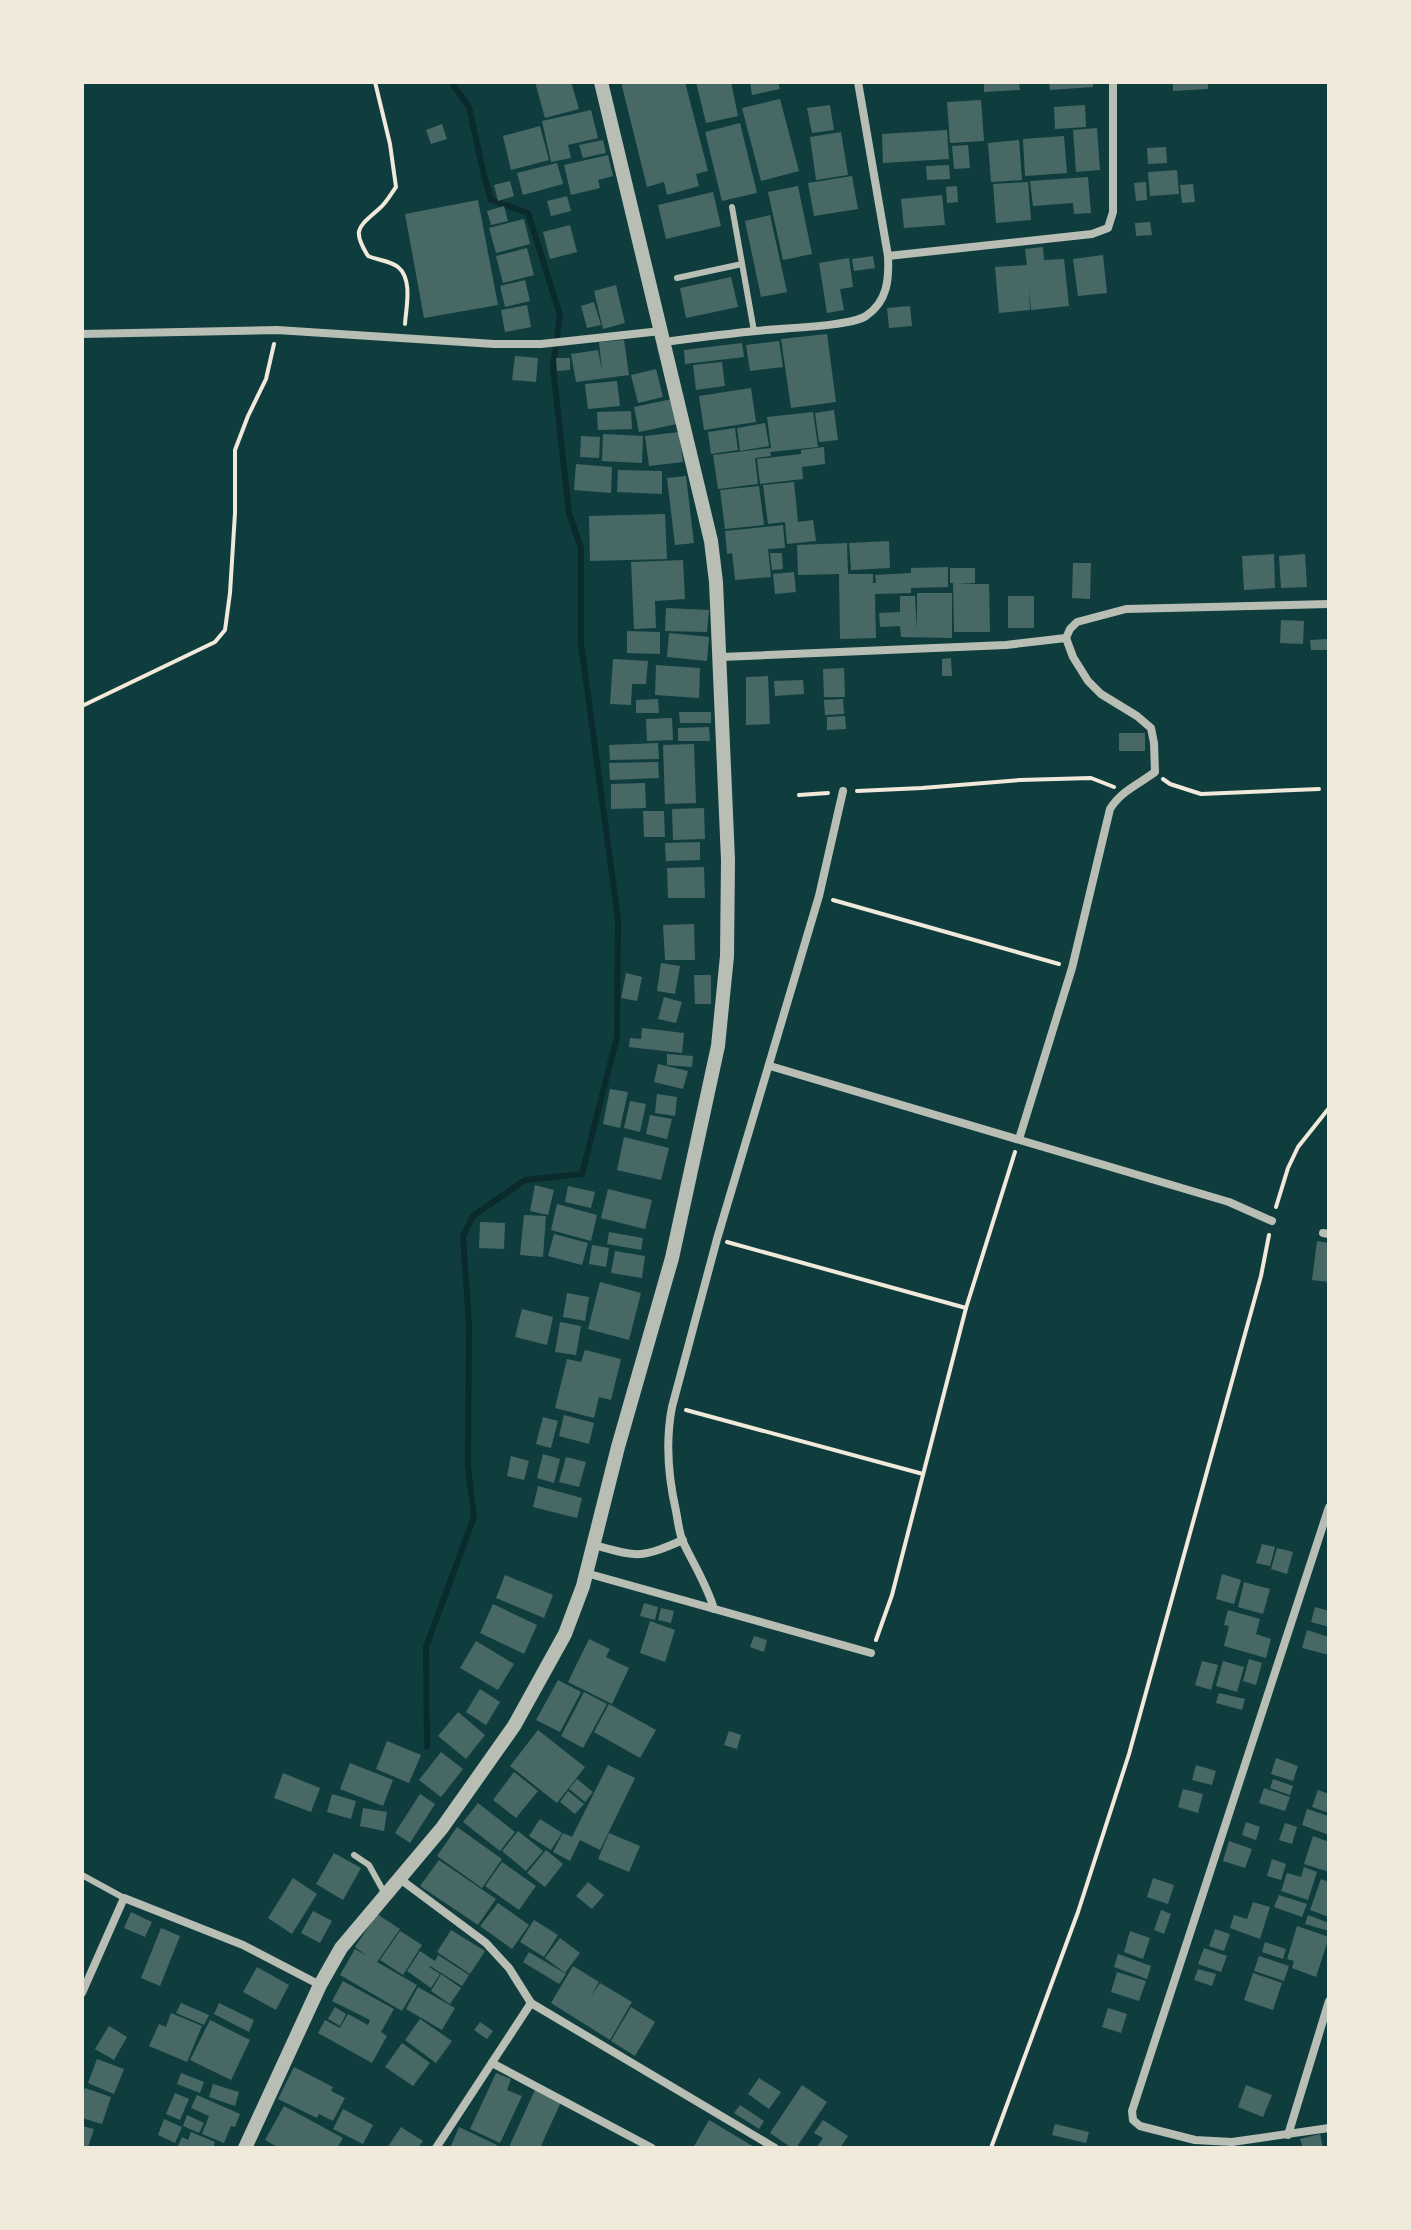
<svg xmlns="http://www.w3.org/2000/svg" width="1411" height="2230" font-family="Jost,sans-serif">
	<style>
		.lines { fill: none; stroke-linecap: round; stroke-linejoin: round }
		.stream { stroke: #0a2a2b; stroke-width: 6 }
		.building { fill: #486865 }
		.path { stroke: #f1e9da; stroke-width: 4 }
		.service { stroke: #b8beb3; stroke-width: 6 }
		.minor { stroke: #b8beb3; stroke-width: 8 }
		.tertiary { stroke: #b8beb3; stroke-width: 14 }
	</style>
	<rect width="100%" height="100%" fill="#0f3d3e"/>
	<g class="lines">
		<polyline class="stream" points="427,1747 426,1647 474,1517 468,1466 469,1324 463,1236 473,1216 525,1180 582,1174 617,1037 618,919 581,643 581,548 569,513 553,367 560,315 528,213 491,200 484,175 469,107 451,82"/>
	</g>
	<g class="building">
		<polygon points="535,82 571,82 579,109 545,118"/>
		<polygon points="621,82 685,82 708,171 696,174 699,186 667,195 664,182 647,187"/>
		<polygon points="696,82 731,82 738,116 706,123"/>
		<polygon points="750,82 778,82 780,89 752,95"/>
		<polygon points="984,82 1019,82 1020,90 984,92"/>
		<polygon points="1049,82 1093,82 1093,87 1050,90"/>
		<polygon points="1173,82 1208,82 1208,89 1173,91"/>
		<polygon points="780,99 799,171 761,181 742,108"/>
		<polygon points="981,100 984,141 950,143 947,102"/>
		<polygon points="830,105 834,130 812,133 807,108"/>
		<polygon points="1085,105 1086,127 1055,129 1054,107"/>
		<polygon points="591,110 598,138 568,145 571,158 551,162 542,121"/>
		<polygon points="740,123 757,193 722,201 705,132"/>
		<polygon points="442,124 447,139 431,144 426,130"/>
		<polygon points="540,126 549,160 511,170 503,136"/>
		<polygon points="1097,128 1100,170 1076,172 1073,130"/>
		<polygon points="947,130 949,159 883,163 882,134"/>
		<polygon points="841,132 848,175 816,180 810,137"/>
		<polygon points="1064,136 1067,173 1025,176 1023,139"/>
		<polygon points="603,140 606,153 583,158 579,145"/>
		<polygon points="1019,140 1022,180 991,182 988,143"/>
		<polygon points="968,145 970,168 954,169 952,146"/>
		<polygon points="1166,147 1167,163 1148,164 1147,148"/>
		<polygon points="608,155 613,176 598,180 600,188 571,195 564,165"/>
		<polygon points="557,163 563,184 523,195 517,173"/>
		<polygon points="949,165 950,179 927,180 926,166"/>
		<polygon points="1177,170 1179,194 1150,196 1148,172"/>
		<polygon points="852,176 858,209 814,216 808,183"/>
		<polygon points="1088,177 1091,213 1074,214 1073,203 1033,206 1030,181"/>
		<polygon points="510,181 514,196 498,201 494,185"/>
		<polygon points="1028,182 1031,220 996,223 993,184"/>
		<polygon points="1146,182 1147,200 1136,201 1134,183"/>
		<polygon points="1193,184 1195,202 1182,203 1180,185"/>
		<polygon points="798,186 812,254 783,260 768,192"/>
		<polygon points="957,186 958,202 947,203 946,187"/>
		<polygon points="713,192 721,226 666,239 658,205"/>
		<polygon points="942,195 945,225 904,228 901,199"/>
		<polygon points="567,196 571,211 551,216 547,201"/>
		<polygon points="478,200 498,305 424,318 405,214"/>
		<polygon points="504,206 508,221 491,225 487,211"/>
		<polygon points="770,215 787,292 761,297 745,221"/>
		<polygon points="524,219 530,244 496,253 489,228"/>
		<polygon points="1150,222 1152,235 1136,236 1135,223"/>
		<polygon points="570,225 577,252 550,259 543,232"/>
		<polygon points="1043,247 1044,260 1064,259 1069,306 1031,310 1029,289 1030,310 999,313 995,267 1027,265 1025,249"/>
		<polygon points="527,248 534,275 503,283 496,256"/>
		<polygon points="1103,255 1107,293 1078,296 1073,259"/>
		<polygon points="873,256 875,268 854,271 852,259"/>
		<polygon points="849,258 853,287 840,289 844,310 827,313 819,263"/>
		<polygon points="731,277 738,307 686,318 680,288"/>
		<polygon points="525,280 530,301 505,307 500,286"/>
		<polygon points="616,285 625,323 603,329 594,291"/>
		<polygon points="594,302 601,325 587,328 581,306"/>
		<polygon points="527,305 531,327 505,332 501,310"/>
		<polygon points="910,306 912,326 889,328 887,308"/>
		<polygon points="827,334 836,402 791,408 781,339"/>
		<polygon points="624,340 629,375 576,382 571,354 598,350 602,371 599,342"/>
		<polygon points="779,341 783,367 750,371 746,345"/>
		<polygon points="742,343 744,357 685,364 684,350"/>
		<polygon points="515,356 538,358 536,382 512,380"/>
		<polygon points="556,358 570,358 570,370 557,371"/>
		<polygon points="722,362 725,386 696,390 693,365"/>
		<polygon points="656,369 663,397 638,403 631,375"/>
		<polygon points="617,381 620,406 588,409 585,384"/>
		<polygon points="751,388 756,422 704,430 699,396"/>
		<polygon points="672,399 677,424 639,432 634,407"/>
		<polygon points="834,410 838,440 819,442 815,413"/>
		<polygon points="631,411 632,429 598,430 597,412"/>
		<polygon points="813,412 818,447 770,452 771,456 755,458 758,484 718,489 713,455 771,448 767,417"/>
		<polygon points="765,423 769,446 740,451 737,428"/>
		<polygon points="735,428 738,450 711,454 708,432"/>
		<polygon points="679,432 683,462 649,466 645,436"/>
		<polygon points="603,434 643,436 642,463 602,461"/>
		<polygon points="581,436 600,437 599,458 580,457"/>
		<polygon points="824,447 825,464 802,467 803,479 760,484 757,459 801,454 801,450"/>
		<polygon points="576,464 612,467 611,493 574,490"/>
		<polygon points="618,470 662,471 662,494 617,492"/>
		<polygon points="686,476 694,543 675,545 667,478"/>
		<polygon points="794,482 798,522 813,520 816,541 787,544 785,522 768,524 763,485"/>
		<polygon points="759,486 764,525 725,529 720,490"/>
		<polygon points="665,514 667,559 590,561 589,516"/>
		<polygon points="783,525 785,548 768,549 771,577 735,580 732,553 727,554 725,531"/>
		<polygon points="889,541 890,568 851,570 849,543"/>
		<polygon points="847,543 848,574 873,574 873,583 876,583 875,575 911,573 911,568 948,567 948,587 911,588 911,593 875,594 876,638 840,639 839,574 798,575 797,545"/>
		<polygon points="770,553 782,553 783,569 772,570"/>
		<polygon points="1274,554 1275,588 1244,590 1242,556"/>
		<polygon points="1305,554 1307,587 1281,588 1279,556"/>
		<polygon points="683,560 685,599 655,601 656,628 634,629 631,562"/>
		<polygon points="1073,563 1091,563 1090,599 1072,598"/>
		<polygon points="950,568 975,568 975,583 957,584 989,584 990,632 954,632 953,583 950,583"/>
		<polygon points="794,572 796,592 775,594 773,574"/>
		<polygon points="917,593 952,593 952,638 901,637 900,626 880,627 879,613 900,612 900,596 915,596 917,631"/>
		<rect x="1008" y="596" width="26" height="32"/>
		<polygon points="666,608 709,610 707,632 665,631"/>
		<polygon points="1281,620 1304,621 1303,644 1280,643"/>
		<polygon points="627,631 660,632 660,654 627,653"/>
		<polygon points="669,633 709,637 707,661 667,657"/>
		<polygon points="1328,639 1329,650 1311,650 1310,640"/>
		<polygon points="951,658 952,676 942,676 942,659"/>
		<polygon points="613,659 648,661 646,684 632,684 631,705 610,704"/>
		<polygon points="656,665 700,668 699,698 655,695"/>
		<polygon points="844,668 845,697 824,697 823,669"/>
		<polygon points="768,676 770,724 746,725 746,677"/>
		<polygon points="803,680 804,694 775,696 774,681"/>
		<polygon points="658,699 659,713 636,713 636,700"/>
		<polygon points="843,699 844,714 825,715 824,700"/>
		<polygon points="679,712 711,712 711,723 680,723"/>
		<polygon points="845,716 846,729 827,730 827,717"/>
		<polygon points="672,718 673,740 647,741 646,719"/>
		<polygon points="709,727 710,741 678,741 678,728"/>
		<rect x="1119" y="733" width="26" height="18"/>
		<polygon points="658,743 659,759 610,760 609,745"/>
		<polygon points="694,744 696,803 665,804 663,745"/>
		<polygon points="658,762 659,778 610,780 609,763"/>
		<polygon points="645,783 646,808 611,809 611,784"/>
		<polygon points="704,808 705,839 673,840 672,809"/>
		<polygon points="643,811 664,811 665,837 644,837"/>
		<polygon points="700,842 700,860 666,861 665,843"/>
		<polygon points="704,867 705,898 668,898 667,868"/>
		<polygon points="694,924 695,960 665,960 663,925"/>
		<polygon points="661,963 680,966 675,994 657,991"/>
		<polygon points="626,973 642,977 637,1001 621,998"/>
		<polygon points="694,975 711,975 711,1004 695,1004"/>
		<polygon points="664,997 682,1002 676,1023 658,1019"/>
		<polygon points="642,1028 684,1033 682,1053 629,1047 630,1038 641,1039"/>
		<polygon points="667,1054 693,1056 692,1067 667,1065"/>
		<polygon points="658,1064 688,1071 683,1089 654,1082"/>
		<polygon points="610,1089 628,1092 620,1128 603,1124"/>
		<polygon points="657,1094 677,1097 675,1116 655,1113"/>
		<polygon points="630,1101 646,1104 640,1132 624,1128"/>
		<polygon points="650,1115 672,1119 667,1139 646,1134"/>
		<polygon points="624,1137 669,1148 661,1180 617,1170"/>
		<polygon points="535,1185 554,1190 548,1215 530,1211"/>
		<polygon points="568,1186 595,1192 591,1208 565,1202"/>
		<polygon points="608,1189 652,1200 645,1229 601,1218"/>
		<polygon points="557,1204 597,1215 591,1241 551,1230"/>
		<polygon points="524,1215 546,1216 543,1257 520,1255"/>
		<polygon points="480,1222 505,1223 504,1249 479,1248"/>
		<polygon points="609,1232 643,1238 641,1250 607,1244"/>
		<polygon points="554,1234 588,1243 582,1265 548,1256"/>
		<polygon points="1317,1241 1329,1243 1329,1282 1312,1280"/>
		<polygon points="592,1245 609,1248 606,1267 589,1264"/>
		<polygon points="615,1251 645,1256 642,1278 611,1273"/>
		<polygon points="600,1282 641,1293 629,1340 588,1329"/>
		<polygon points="567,1293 589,1297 585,1321 563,1317"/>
		<polygon points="522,1309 553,1317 547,1345 515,1337"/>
		<polygon points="560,1322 581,1326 576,1355 555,1352"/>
		<polygon points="585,1350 621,1359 611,1400 599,1397 594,1418 555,1408 567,1359 581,1362"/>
		<polygon points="564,1415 594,1423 589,1444 559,1436"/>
		<polygon points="543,1417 558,1421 551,1448 536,1444"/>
		<polygon points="543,1454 560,1459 554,1483 537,1478"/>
		<polygon points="511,1456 529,1461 524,1480 507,1476"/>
		<polygon points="566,1457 586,1462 579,1487 559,1482"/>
		<polygon points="538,1486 582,1498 577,1518 533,1507"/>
		<polygon points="1262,1544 1275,1547 1270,1566 1256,1563"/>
		<polygon points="1277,1548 1293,1552 1287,1574 1271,1569"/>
		<polygon points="1222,1574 1241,1580 1234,1604 1216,1599"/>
		<polygon points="505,1575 553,1595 544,1618 496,1598"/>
		<polygon points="1244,1582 1270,1589 1263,1614 1238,1607"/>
		<polygon points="644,1603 658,1607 655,1620 640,1616"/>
		<polygon points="493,1604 537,1625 524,1654 480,1633"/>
		<polygon points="1315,1607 1329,1611 1329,1627 1311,1622"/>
		<polygon points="661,1608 674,1611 671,1623 658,1620"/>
		<polygon points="1228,1610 1260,1619 1256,1634 1271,1639 1266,1658 1224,1646 1229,1626 1224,1625"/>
		<polygon points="650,1621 675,1630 665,1662 640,1653"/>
		<polygon points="1307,1630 1329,1637 1329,1655 1302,1648"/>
		<polygon points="754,1636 767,1640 764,1652 750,1647"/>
		<polygon points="589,1639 610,1649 606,1657 629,1668 612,1704 568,1682"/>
		<polygon points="476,1641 514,1664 498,1690 460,1668"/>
		<polygon points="1249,1659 1262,1663 1256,1685 1243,1681"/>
		<polygon points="1202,1661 1218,1665 1211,1690 1195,1685"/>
		<polygon points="1223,1661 1244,1667 1237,1692 1216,1686"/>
		<polygon points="558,1680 581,1692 560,1732 536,1720"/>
		<polygon points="480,1689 500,1702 486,1725 466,1712"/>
		<polygon points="584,1692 607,1704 583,1748 561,1736"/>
		<polygon points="1219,1693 1245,1699 1242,1710 1216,1703"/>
		<polygon points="609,1704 656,1730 640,1758 594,1732"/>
		<polygon points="458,1712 485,1735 466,1759 438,1736"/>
		<polygon points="538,1730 585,1767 557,1803 510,1766"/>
		<polygon points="729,1731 741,1735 737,1749 724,1745"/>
		<polygon points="387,1741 421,1755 409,1783 376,1769"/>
		<polygon points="441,1752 463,1769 441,1797 419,1780"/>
		<polygon points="1276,1758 1298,1766 1293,1781 1271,1774"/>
		<polygon points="350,1763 393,1780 383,1806 340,1789"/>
		<polygon points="608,1765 635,1778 600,1850 580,1840 570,1861 553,1852 563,1833 572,1837"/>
		<polygon points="1196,1765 1216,1771 1212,1785 1192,1780"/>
		<polygon points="514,1772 538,1791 516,1818 493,1800"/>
		<polygon points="283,1773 320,1788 311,1812 274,1798"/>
		<polygon points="577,1779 593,1792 585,1802 569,1789"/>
		<polygon points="1273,1779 1293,1786 1290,1795 1270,1788"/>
		<polygon points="1264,1788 1290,1797 1285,1811 1259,1803"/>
		<polygon points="1183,1789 1203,1794 1198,1813 1178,1807"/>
		<polygon points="1318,1790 1329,1794 1329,1813 1312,1807"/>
		<polygon points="568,1791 584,1804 575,1814 560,1802"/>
		<polygon points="332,1794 356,1801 351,1819 327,1812"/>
		<polygon points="420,1794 435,1804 410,1843 395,1833"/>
		<polygon points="478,1803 515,1832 500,1851 463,1822"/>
		<polygon points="363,1808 387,1812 384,1831 360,1826"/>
		<polygon points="1307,1809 1329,1816 1329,1835 1302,1825"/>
		<polygon points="540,1819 562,1833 551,1850 529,1836"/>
		<polygon points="1246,1822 1260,1827 1256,1840 1242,1835"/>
		<polygon points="1285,1823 1297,1827 1292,1844 1279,1840"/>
		<polygon points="457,1827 502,1859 482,1888 437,1856"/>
		<polygon points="518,1831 543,1851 526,1871 502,1851"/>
		<polygon points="609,1833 640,1846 629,1872 598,1859"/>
		<polygon points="1313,1836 1329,1842 1329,1872 1304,1864"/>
		<polygon points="1229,1841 1252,1849 1245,1868 1223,1861"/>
		<polygon points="546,1850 563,1864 545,1887 527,1873"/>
		<polygon points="334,1853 361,1868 343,1900 316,1884"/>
		<polygon points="1272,1859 1286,1864 1281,1880 1267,1876"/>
		<polygon points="439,1860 496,1899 478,1925 420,1886"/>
		<polygon points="502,1862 536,1886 519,1910 485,1886"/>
		<polygon points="1304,1867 1317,1872 1308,1900 1281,1891 1287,1873 1301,1877"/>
		<polygon points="293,1878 317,1894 292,1934 268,1918"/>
		<polygon points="1153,1878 1174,1885 1168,1904 1147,1897"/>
		<polygon points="1321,1879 1329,1882 1329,1917 1310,1910"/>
		<polygon points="588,1882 604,1895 592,1909 576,1896"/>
		<polygon points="1279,1895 1307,1904 1302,1917 1274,1907"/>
		<polygon points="1253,1902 1270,1907 1260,1939 1230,1928 1234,1915 1247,1919"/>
		<polygon points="498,1903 529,1925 512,1949 480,1926"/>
		<polygon points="1161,1910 1171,1914 1164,1934 1154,1930"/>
		<polygon points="313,1911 332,1921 320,1943 301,1933"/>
		<polygon points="131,1912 152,1922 145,1937 124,1928"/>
		<polygon points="377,1914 400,1929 377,1962 417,1985 402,2011 340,1975 355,1949 367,1956 355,1947"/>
		<polygon points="1308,1915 1329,1923 1329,1931 1305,1924"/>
		<polygon points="534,1920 558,1935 544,1957 520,1942"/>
		<polygon points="1297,1926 1329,1937 1316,1977 1292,1968 1294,1961 1287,1959"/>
		<polygon points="161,1928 180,1936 160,1986 141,1978"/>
		<polygon points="1215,1929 1230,1934 1224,1951 1209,1946"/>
		<polygon points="451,1930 485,1951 470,1974 437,1952"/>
		<polygon points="400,1931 422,1945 403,1975 380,1960"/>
		<polygon points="1130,1931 1150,1938 1143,1959 1124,1952"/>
		<polygon points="560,1938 580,1953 565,1973 545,1958"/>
		<polygon points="1265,1942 1286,1949 1283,1959 1262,1952"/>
		<polygon points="1204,1948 1227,1956 1221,1972 1198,1964"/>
		<polygon points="420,1951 435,1961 438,1955 469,1975 462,1986 430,1966 429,1967 440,1974 431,1988 407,1971"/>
		<polygon points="529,1952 566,1974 559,1984 523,1962"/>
		<polygon points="1118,1954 1151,1966 1147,1979 1114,1967"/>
		<polygon points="1259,1956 1289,1966 1284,1981 1254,1971"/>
		<polygon points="573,1966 599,1982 591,1996 600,1983 632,2002 610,2040 551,2003"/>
		<polygon points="257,1967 289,1985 276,2010 243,1992"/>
		<polygon points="1198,1969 1216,1974 1212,1986 1194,1980"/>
		<polygon points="1117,1972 1146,1981 1139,2001 1111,1992"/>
		<polygon points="1253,1973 1282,1983 1273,2010 1244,2000"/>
		<polygon points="441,1974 461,1988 450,2004 431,1991"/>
		<polygon points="343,1981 394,2009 381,2032 387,2036 372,2063 318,2033 325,2020 340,2028 348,2014 368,2025 370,2020 332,2001"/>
		<polygon points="418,1987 455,2008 442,2030 406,2009"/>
		<polygon points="181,2003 209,2015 204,2025 176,2013"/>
		<polygon points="219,2003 254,2020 249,2032 214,2014"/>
		<polygon points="335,2007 346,2014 340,2026 328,2019"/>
		<polygon points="631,2007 655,2022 635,2056 611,2041"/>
		<polygon points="1108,2008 1127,2014 1121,2033 1102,2027"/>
		<polygon points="171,2013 202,2026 187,2062 149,2046 159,2024 166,2027"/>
		<polygon points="420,2019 452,2041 436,2063 405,2040"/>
		<polygon points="210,2020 250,2040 231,2080 190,2060"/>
		<polygon points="480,2022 493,2031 487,2039 474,2030"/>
		<polygon points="109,2026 127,2037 114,2060 95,2049"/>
		<polygon points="402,2043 430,2063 413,2086 385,2067"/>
		<polygon points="97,2059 124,2069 114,2094 88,2083"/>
		<polygon points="294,2067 333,2087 331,2091 345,2098 333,2121 319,2114 317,2118 278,2099"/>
		<polygon points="181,2073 204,2082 200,2093 177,2084"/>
		<polygon points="496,2073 511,2079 507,2090 522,2096 500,2143 470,2129"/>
		<polygon points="759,2078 781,2092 769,2109 748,2094"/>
		<polygon points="213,2084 239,2092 235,2106 209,2097"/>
		<polygon points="802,2085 827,2102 796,2148 792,2148 770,2133"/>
		<polygon points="1246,2085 1272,2095 1263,2117 1238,2107"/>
		<polygon points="85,2088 111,2097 102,2124 82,2118 82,2098"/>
		<polygon points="535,2090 561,2102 540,2148 511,2148 509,2147"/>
		<polygon points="175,2093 189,2099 180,2120 166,2114"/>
		<polygon points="197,2095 240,2114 235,2127 231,2126 224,2143 202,2134 209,2116 191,2108"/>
		<polygon points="740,2105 764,2121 759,2129 734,2113"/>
		<polygon points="284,2106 343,2138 337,2148 279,2148 265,2140"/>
		<polygon points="343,2109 373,2125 363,2144 333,2129"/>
		<polygon points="187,2115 204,2123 199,2133 183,2126"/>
		<polygon points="164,2119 182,2127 175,2143 158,2135"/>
		<polygon points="709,2120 756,2148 693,2148"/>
		<polygon points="823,2120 848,2136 840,2148 816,2148 823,2138 814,2133"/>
		<polygon points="1055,2124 1089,2132 1086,2143 1052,2135"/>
		<polygon points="82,2126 94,2129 88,2147 82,2145"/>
		<polygon points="401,2127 423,2141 418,2148 387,2148"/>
		<polygon points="459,2127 497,2145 496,2148 450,2148"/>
		<polygon points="191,2132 215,2142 213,2148 177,2148 182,2137 188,2140"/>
		<polygon points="1320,2134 1323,2148 1303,2148 1300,2139"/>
	</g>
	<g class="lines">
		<g class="path">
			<path d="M375 82 390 144 396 187C391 194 386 203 380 208 359 227 351 229 368 256 377 260 391 261 398 267 413 279 406 308 405 324"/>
			<polyline points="82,706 215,642 225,630 230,593 235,513 235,450 248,416 266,379 274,344"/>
			<polyline points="1163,779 1170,784 1201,794 1319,789"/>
			<polyline points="857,791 922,788 1020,780 1091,778 1114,787"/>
			<polyline points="799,795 828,793"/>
			<polyline points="833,900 1059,964"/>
			<polyline points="1276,1207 1288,1168 1298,1147 1329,1108"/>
			<polyline points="727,1242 966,1308"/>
			<polyline points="686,1410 923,1474"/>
			<polyline points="876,1640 892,1595 966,1308 1015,1152"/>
			<polyline points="991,2148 1078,1912 1129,1754 1261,1276 1269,1235"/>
		</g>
		<g class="service">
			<polyline points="732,207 754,331"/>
			<polyline points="677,278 742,264"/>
			<polyline points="354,1855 369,1865 385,1894"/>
			<polyline points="82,1875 124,1898"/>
		</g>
		<g class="minor">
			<polyline points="888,256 1092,234 1108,228 1113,212 1113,82"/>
			<polyline points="82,334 277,330 494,344 541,344 661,331"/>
			<path d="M664 342C695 338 725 334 756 331 780 328 848 327 866 316 888 301 889 279 888 256L858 82"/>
			<polyline points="721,657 1006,645 1066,638"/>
			<polyline points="770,1066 1229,1202 1272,1221"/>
			<path d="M1019 1139 1072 968 1110 809C1121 791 1139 784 1155 772L1154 743 1151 728 1137 716 1101 694 1088 681 1073 657 1066 638 1070 629 1077 622 1126 609 1329 604"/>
			<polyline points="1323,1233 1329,1234"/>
			<polyline points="1329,1507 1132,2111 1133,2120 1140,2126 1195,2140 1232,2142 1329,2128"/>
			<path d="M594 1545C639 1557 639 1559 683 1540"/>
			<polyline points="586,1573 871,1653"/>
			<path d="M714 1609C707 1585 694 1565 683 1542 679 1533 678 1521 676 1511 668 1476 665 1443 672 1407L717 1239 819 896 843 791"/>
			<polyline points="400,1879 486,1943 509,1968 531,2003"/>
			<polyline points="82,1993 124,1898 243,1945 320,1985"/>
			<polyline points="492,2063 652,2148"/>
			<polyline points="1288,2135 1329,2001"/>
			<polyline points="436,2148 531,2003 775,2148"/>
		</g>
		<polyline class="tertiary" points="245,2148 320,1985 341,1948 442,1828 514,1726 565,1634 583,1586 618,1447 672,1258 718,1046 727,956 728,860 716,582 711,541 601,82"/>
	</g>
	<rect width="1411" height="2230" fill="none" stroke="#f1e9da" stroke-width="168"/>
</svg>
